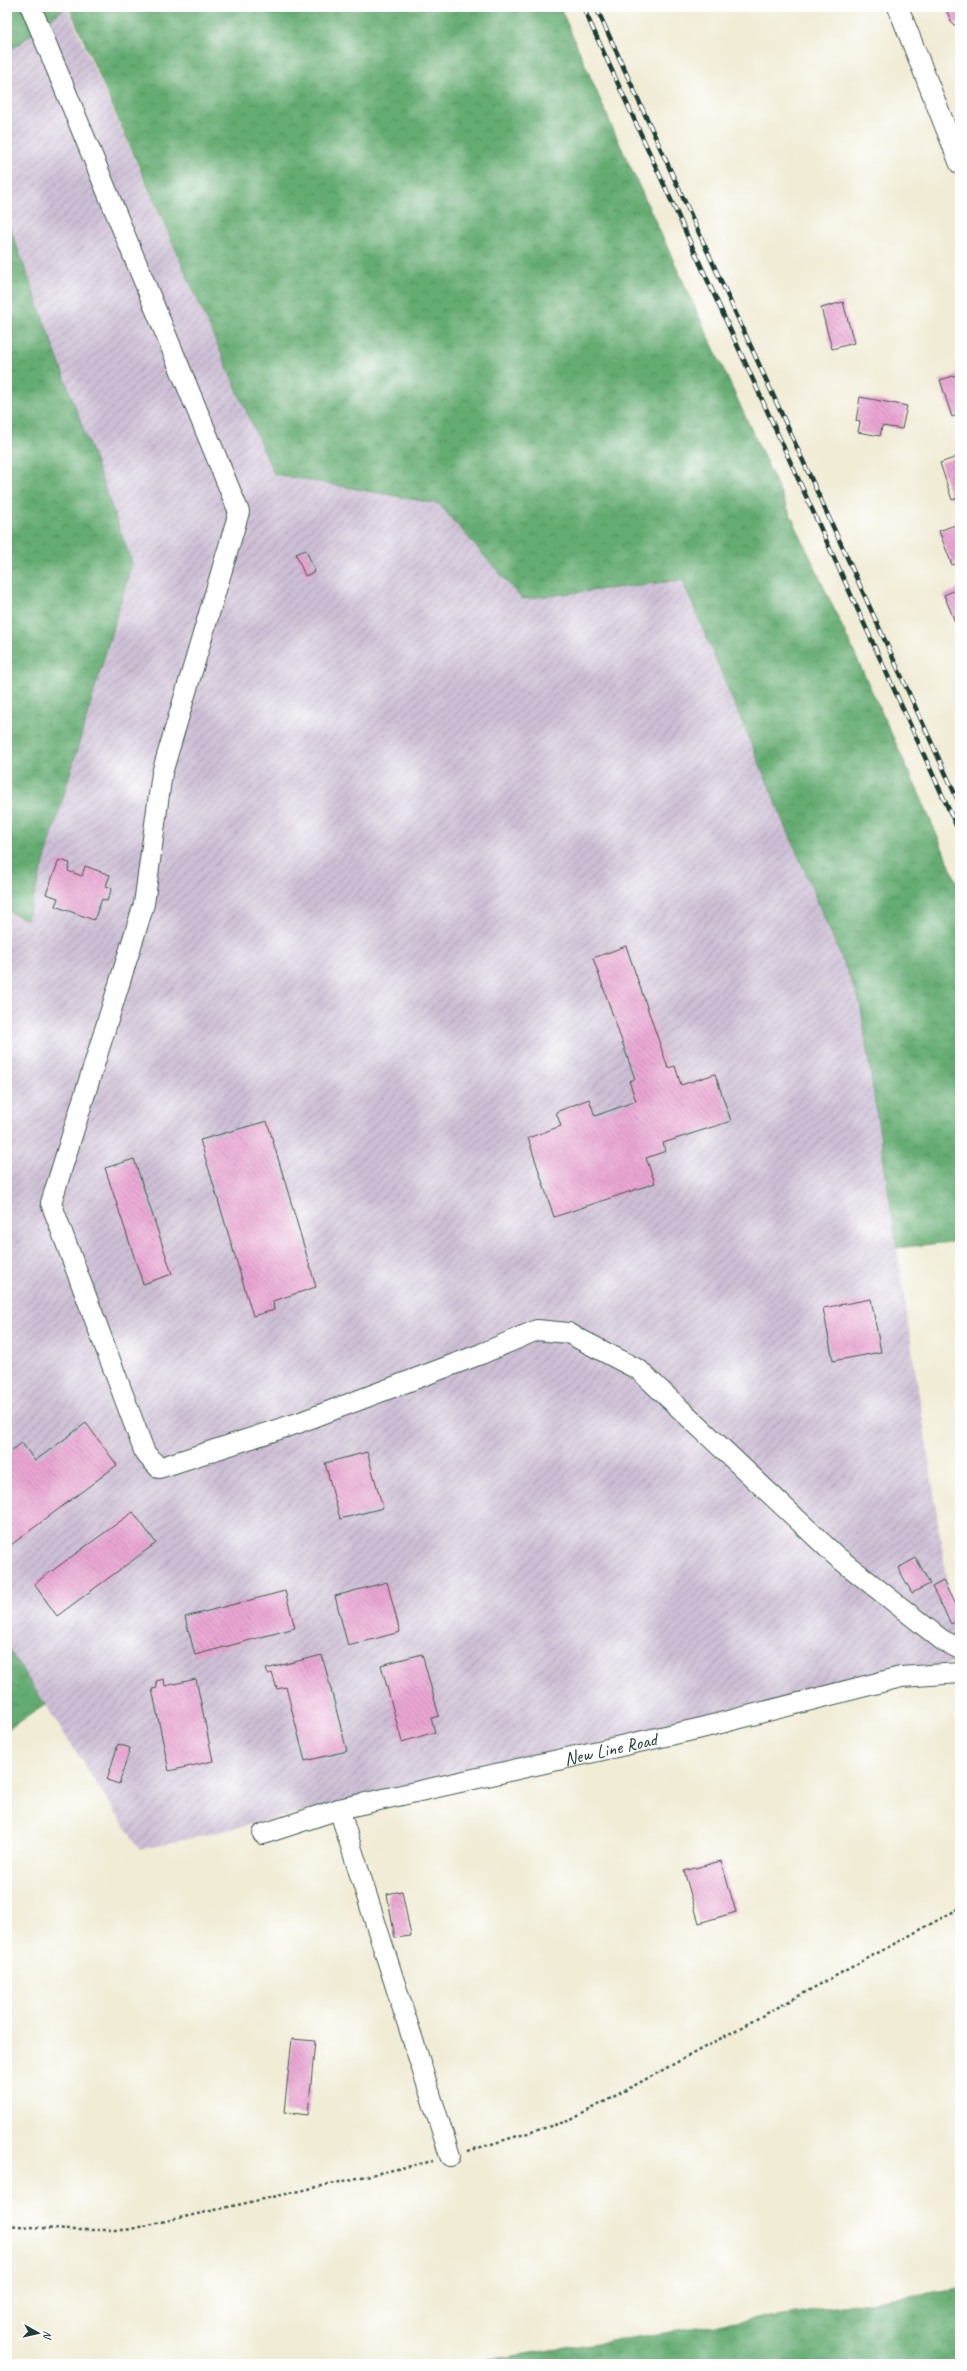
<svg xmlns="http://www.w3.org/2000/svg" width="967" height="2371" font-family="Caveat,sans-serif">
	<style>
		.industrial { fill: url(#industrial-furrows) }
		.forest { fill: url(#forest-crowns); stroke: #427453 }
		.building { fill: url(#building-back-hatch) }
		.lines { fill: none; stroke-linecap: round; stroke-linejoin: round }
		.minor-casing { stroke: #3e574c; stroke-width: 22 }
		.path { stroke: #3e574c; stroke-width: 2.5; stroke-dasharray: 3 3; stroke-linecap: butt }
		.minor { stroke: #fff; stroke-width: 20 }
		.rail-casing { stroke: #1f3d34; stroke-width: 4.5 }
		.rail { stroke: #fff; stroke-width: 3; stroke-dasharray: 9; stroke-linecap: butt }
		.labels { text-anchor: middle; stroke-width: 3.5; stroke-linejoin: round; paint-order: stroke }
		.street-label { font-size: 19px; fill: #1f3d34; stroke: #fff }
	</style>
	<defs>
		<pattern id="industrial-furrows" width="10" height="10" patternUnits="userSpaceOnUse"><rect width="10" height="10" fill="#ccbed4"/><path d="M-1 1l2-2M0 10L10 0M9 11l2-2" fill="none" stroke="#a59cad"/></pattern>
		<pattern id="forest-crowns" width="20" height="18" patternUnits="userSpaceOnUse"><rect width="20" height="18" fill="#65ac72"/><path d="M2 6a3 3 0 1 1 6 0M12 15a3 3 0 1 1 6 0" fill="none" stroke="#538d5e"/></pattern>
		<pattern id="building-back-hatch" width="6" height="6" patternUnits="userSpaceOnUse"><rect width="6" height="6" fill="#eaa6d3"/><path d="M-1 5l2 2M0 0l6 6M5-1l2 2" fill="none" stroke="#bd88ac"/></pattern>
	</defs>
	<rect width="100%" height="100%" fill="#fff"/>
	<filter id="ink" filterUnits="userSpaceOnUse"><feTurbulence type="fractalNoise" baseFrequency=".025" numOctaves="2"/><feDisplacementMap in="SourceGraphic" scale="8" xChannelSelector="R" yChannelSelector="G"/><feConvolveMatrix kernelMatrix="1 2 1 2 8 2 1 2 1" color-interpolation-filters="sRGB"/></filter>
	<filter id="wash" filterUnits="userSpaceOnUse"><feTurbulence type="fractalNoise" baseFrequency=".012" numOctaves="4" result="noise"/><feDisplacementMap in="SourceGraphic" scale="16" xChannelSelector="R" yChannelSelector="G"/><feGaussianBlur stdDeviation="0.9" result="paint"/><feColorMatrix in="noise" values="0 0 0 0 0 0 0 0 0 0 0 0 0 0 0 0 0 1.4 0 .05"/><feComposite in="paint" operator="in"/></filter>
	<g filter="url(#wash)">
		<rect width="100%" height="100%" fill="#f1ecd6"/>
		<polygon class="industrial" points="67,7 274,474 439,504 522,599 681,580 860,1002 959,1661 140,1850 7,1647 7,911 27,920 132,563 7,219 7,53"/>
		<g class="forest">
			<polygon points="7,7 67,7 7,53"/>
			<polygon points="69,7 560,7 617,138 922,800 960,890 960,1241 897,1248 860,1002 682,580 522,599 439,504 274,474"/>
			<polygon points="7,219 132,563 27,920 7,911"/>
			<polygon points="7,1647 45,1705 7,1730"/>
			<polygon points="960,2288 960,2364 473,2364 479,2361"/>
		</g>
		<g id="blocks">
			<g class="building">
				<polygon points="945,7 960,7 960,23 953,25"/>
				<polygon points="843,302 854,343 832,349 821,308"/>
				<polygon points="960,374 960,414 952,417 940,380"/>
				<polygon points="860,397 907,406 902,429 882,426 880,436 858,432 860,422 856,421"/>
				<polygon points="960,456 960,497 952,500 940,463"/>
				<polygon points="960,523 960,562 952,565 939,531"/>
				<polygon points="306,550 315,572 305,576 296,554"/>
				<polygon points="960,588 960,629 958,629 944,595"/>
				<polygon points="59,860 70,863 68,871 82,876 85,866 110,875 106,886 112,888 107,901 102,899 94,920 55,906 58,898 46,894"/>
				<polygon points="626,946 668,1068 675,1066 681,1085 715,1074 731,1121 663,1143 666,1151 646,1158 655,1183 554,1217 528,1138 561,1126 556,1112 589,1099 595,1116 636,1101 629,1081 635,1079 593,958"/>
				<polygon points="267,1121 316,1287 273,1301 274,1310 253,1316 200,1140"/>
				<polygon points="134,1159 172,1274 143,1284 105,1168"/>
				<polygon points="871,1299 881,1352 833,1361 823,1308"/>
				<polygon points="86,1423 117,1465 7,1548 7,1454 22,1443 35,1461"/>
				<polygon points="367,1452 383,1508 340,1519 325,1463"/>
				<polygon points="133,1512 156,1543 57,1616 34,1584"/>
				<polygon points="916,1558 930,1584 912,1593 898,1568"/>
				<polygon points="943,1581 960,1614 960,1619 951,1624 932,1587"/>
				<polygon points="387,1582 400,1632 348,1646 335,1596"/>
				<polygon points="285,1591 295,1628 195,1655 185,1617"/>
				<polygon points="422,1654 439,1716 431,1718 435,1732 402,1742 381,1665"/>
				<polygon points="322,1655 347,1751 305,1761 286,1687 277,1689 272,1673 268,1674 266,1669"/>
				<polygon points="164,1679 165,1686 196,1679 213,1761 169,1771 152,1689 157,1688 156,1681"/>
				<polygon points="118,1744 130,1748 119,1784 107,1780"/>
				<polygon points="721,1861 736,1912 699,1923 684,1871"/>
				<polygon points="402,1891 411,1936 395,1938 387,1894"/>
				<polygon points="292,2039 315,2041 308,2115 284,2112"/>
			</g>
		</g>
	</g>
	<g filter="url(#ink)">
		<use href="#blocks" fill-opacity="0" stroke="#3e574c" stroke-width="1"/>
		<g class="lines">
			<defs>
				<g id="minor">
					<polyline points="31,7 239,512 162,773 144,904 51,1203 145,1453 159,1468 298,1423 481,1354 537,1330 568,1333 639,1370 836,1556 942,1640 960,1649"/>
					<polyline points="898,7 960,164"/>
					<polyline points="339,1809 450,2156"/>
					<path id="s1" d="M263 1834 339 1809 697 1729 901 1677 960 1673"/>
				</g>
			</defs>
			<use href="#minor" class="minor-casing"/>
			<g class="path">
				<polyline points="468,2151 571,2120 960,1908"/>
				<polyline points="7,2225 66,2230 126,2230 433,2161"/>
			</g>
			<use href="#minor" class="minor"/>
			<defs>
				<g id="rail">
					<polyline points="583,7 960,834"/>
					<polyline points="596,7 960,805"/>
				</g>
			</defs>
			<use href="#rail" class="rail-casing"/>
			<use href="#rail" class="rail"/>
		</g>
	</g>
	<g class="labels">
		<g class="street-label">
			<text dy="7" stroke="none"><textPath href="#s1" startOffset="358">New Line Road</textPath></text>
		</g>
	</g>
	<rect width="967" height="2371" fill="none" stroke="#fff" stroke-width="24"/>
	<g transform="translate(38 2333) rotate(98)" stroke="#ffffff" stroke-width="3" paint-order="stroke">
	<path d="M0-3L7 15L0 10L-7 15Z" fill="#1f3d34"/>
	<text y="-6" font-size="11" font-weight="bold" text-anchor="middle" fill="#1f3d34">N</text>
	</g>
</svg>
